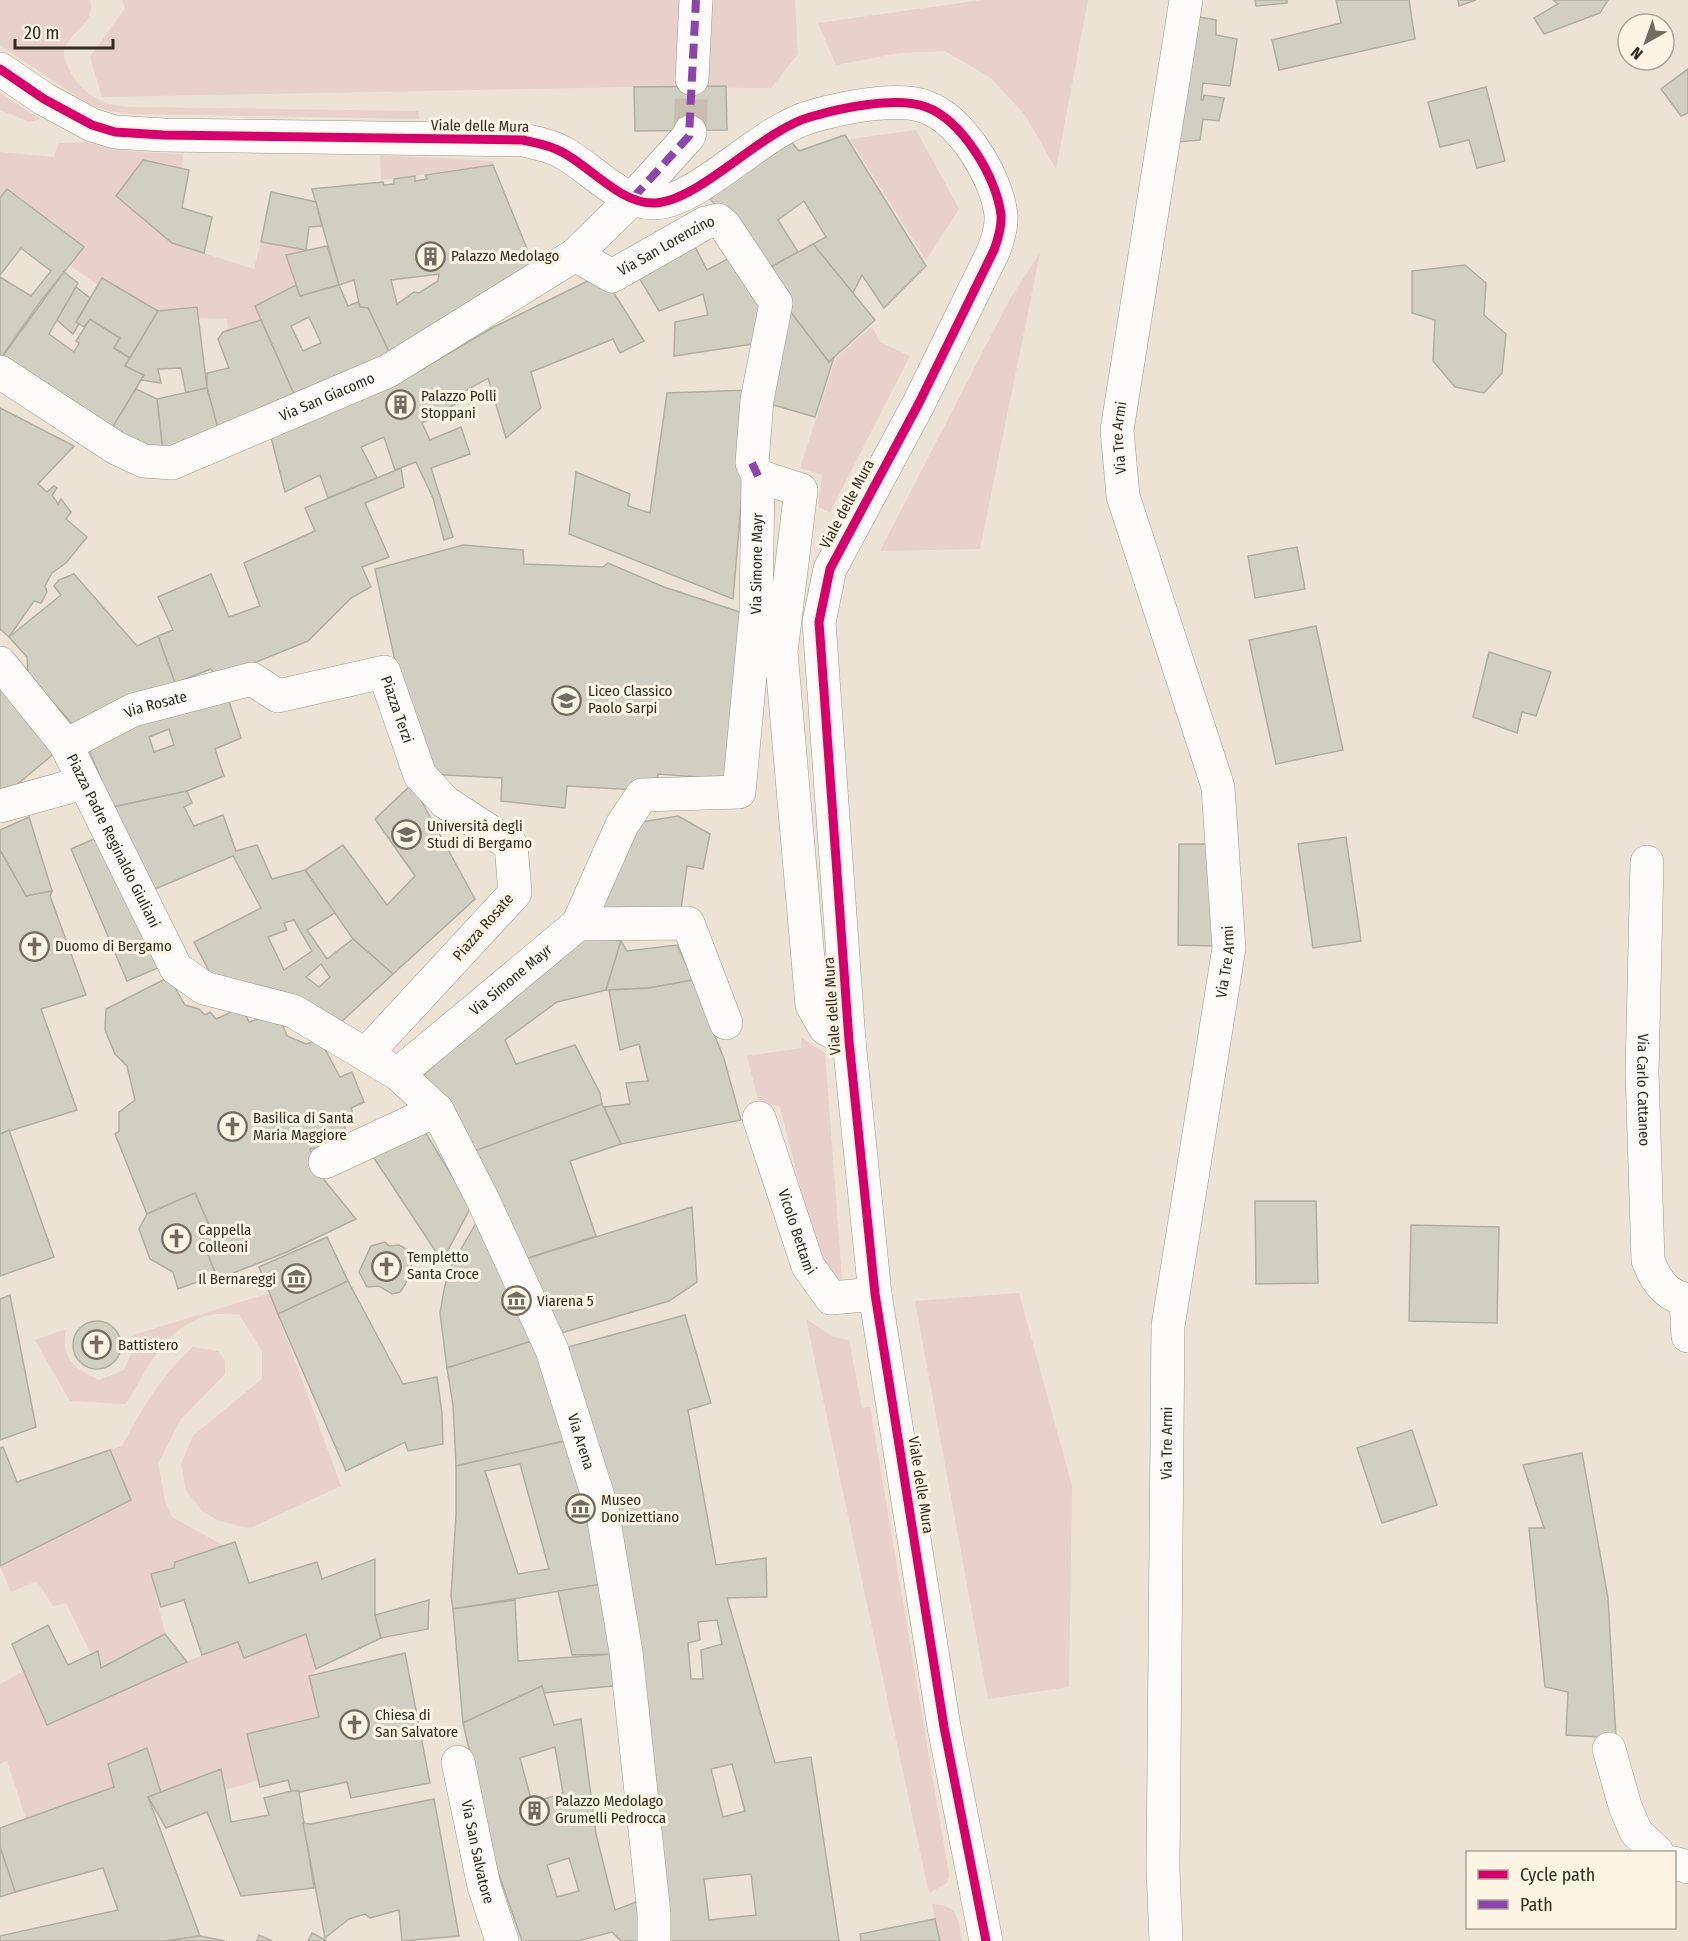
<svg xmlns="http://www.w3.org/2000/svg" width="1688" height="1941" font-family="'Fira Sans Condensed',sans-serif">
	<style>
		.green { fill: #e8d0cb }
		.building { fill: #d1cfc1; stroke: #b1aea1; stroke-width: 1.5; fill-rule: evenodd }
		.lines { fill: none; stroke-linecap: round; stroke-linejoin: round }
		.street-tunnel { stroke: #c7beb0; stroke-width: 33; stroke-dasharray: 33 16; stroke-linecap: butt }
		.street-casing { stroke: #9e978c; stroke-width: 34 }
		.secondary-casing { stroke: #9e978c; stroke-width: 34 }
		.street { stroke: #fcfbf9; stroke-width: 33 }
		.secondary { stroke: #fcfbf9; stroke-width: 33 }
		.quiet { stroke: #8e44ad; stroke-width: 8; stroke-dasharray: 15 8; stroke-linecap: butt }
		.cycleway-casing { stroke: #fef4e3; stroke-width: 13 }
		.cycleway { stroke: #d6006c; stroke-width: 9 }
		.labels { text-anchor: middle; stroke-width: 6; stroke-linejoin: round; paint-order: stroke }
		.street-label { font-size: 15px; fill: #312b20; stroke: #fef4e3 }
		.poi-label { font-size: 15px; fill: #312b20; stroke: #fef4e3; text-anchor: start }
	</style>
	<rect width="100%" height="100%" fill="#ece3d4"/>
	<g class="green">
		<path d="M0 0H90C96 26 68 30 64 52 63 58 67 64 69 69 82 96 104 106 133 107L418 111 419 119 134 114 108 111 88 104 0 45Z"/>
		<polygon points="122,0 795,0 798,54 771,88 634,87 102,97 90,57 125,8"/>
		<polygon points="982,0 1088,0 1056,169 1025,115 991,78 945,51 899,53 836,65 818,23"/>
		<polygon points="0,93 40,119 30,122 0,110"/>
		<polygon points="916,130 959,209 926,260 850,139"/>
		<polygon points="85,142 136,152 183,154 182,169 143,160 116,196 172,243 254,269 261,242 306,250 286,255 296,285 255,306 261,320 228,330 227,319 199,318 197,307 158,311 103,278 98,285 69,265 84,247 7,189 0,198 0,152 54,157 59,143"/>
		<polygon points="380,155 493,161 493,165 381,180"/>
		<polygon points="1040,253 980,549 880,551 1010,299"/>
		<polygon points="872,327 880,342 910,356 830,512 818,507 822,475 800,468 836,358"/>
		<polygon points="801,1037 825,1053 843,1293 826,1288 780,1107 758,1100 747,1056 802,1048"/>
		<path d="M270 1293 341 1486 250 1528 219 1521 202 1511 186 1490 181 1464 193 1436 262 1379V1351L239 1314C230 1315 219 1313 210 1315 166 1325 147 1369 126 1404L70 1401 35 1340 66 1329C61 1360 73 1367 99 1380L124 1370 135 1345 133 1335Z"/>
		<polygon points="1019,1293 1072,1486 1069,1687 988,1699 915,1301"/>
		<polygon points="806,1319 833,1337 849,1340 862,1408 870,1407 949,1875 947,1883 929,1893"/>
		<path d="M193 1347 218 1351 225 1360V1374L181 1419 158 1463 165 1501 172 1517 224 1546 176 1562 174 1568 151 1574 165 1634 101 1668 98 1652 91 1654 66 1603 53 1606 37 1581 11 1592 0 1566 131 1500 110 1450 122 1446C144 1406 159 1378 193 1347Z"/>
		<polygon points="306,1634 316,1669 309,1677 319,1717 248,1734 259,1780 225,1790 161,1793 114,1787 26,1819 7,1761 0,1764 0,1684 24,1671 47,1725 202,1655 238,1642 244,1657"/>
		<path d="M932 1904C960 1906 957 1917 962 1941H940Z"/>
	</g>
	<g class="building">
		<polygon points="1255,0 1287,0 1287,3 1256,6"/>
		<polygon points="1336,0 1409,0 1415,39 1279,70 1272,40 1341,23"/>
		<polygon points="1458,0 1476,0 1459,6"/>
		<polygon points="1553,0 1608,0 1600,13 1544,34 1534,18 1558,4"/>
		<polygon points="1194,16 1216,20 1216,35 1237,39 1230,86 1203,83 1201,100 1203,100 1204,95 1224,98 1219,121 1203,119 1200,140 1178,142"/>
		<polygon points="1688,69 1688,113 1681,116 1661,89"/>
		<polygon points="726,86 727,130 635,131 634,87"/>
		<polygon points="1486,87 1505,161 1477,168 1469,140 1440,147 1428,102"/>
		<polygon points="845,135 926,266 884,308 862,275 853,293 813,244 826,237 804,201 778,220 798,252 763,271 739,232 710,199 788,138 799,151"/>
		<polygon points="143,160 189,170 182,208 212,217 204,253 172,243 116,196"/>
		<path d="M493 165 534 266 393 360 368 308 360 307 354 280 339 285 312 189 383 182 384 185 394 184V179L415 176V181L427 179 425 175ZM439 274 438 281 419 293 414 292 397 304 391 280Z"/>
		<polygon points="7,189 84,247 40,302 0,359 0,277 31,296 51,271 21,248 0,275 0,198"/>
		<polygon points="271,192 316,202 322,226 309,227 306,250 261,242"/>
		<polygon points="692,241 707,270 739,253 769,304 759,343 674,356 675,322 708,315 703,294 659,311 638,276"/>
		<polygon points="813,244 875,320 829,362 760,273"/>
		<polygon points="327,246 339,285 300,296 286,255"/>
		<polygon points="1465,265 1486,283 1484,315 1506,334 1502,373 1484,393 1455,387 1433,361 1435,320 1412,313 1412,271"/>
		<polygon points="64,272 78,283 49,334 74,352 79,343 76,341 90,319 120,338 114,348 130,358 125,366 144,375 109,434 0,360"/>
		<polygon points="602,274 644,341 620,353 613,339 531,372 541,408 506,438 488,378 456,396 459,402 422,423 430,440 461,427 470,454 431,468 453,537 444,540 433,498 416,462 395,470 384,437 361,447 377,478 328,498 320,475 285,492 271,437 407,378 492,328"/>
		<polygon points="102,278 158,311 130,358 114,348 120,338 90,319 84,327 76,322"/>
		<path d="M296 285 300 296 339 285 348 306 358 302 360 307 368 308 393 360 297 401 255 306ZM309 317 321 343 303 351 291 326Z"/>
		<polygon points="76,287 90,298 76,322 79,324 73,334 57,320"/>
		<polygon points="783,302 829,362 834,357 815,417 763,402"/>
		<polygon points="197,307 207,388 186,393 181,368 158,369 161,383 141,380 144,375 125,366 158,311"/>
		<polygon points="261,320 297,401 220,436 207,388 207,373 229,368 218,339 223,332"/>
		<polygon points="207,388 220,436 163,453 157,399"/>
		<polygon points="136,389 157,399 163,451 110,431"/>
		<polygon points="751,390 733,599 569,534 576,472 630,494 628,506 650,513 667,393"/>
		<polygon points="0,408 74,446 38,484 47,492 54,486 57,488 52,495 58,504 61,499 71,512 66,519 87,537 66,563 52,573 45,586 47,592 41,603 34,601 9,637 0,629"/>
		<polygon points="401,468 404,487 365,503 389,557 362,567 371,587 351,598 308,641 217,678 211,669 175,683 158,636 173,630 158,597 211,574 229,617 260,606 244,563 315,531 305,508"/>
		<polygon points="463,545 523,550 524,564 603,567 608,563 664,587 743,613 735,780 658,774 655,791 567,786 565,808 501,801 502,778 427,774 395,661 375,569"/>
		<polygon points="1297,547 1305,589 1255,598 1248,556"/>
		<polygon points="74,574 137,646 158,636 175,683 76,728 28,674 27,657 9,637 61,595 54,586 59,580"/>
		<polygon points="1316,626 1343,750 1276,764 1249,640"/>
		<polygon points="1489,652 1551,672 1536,716 1522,712 1517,733 1473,717"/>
		<polygon points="0,680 56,752 14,787 0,795"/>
		<path d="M225 689 241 738 215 749 224 776 187 791 113 807 86 743ZM169 729 174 745 154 752 149 737Z"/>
		<polygon points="412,784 475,899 393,974 353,939 305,870 343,845 387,905 415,876 375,819"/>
		<path d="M187 791 192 803 184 807 194 826 223 815 236 851 257 845 272 879 305 870 335 913 307 930 327 959 353 939 393 974 339 1024 211 975 194 942 261 908 233 856 148 892 113 807ZM294 920 312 951 284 970 268 937 287 930 284 923ZM321 964 330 977 319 987 306 977Z"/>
		<polygon points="678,816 710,834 703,869 687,866 680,916 589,918 635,823"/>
		<polygon points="29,817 52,891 26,896 0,850 0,830"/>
		<polygon points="101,836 160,967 127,981 71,849"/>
		<polygon points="1346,837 1361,941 1313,948 1298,844"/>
		<polygon points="1179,844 1213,844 1213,946 1178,945"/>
		<polygon points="0,850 26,896 52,891 50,896 86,995 41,1009 77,1110 0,1134"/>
		<polygon points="592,937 621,941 606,990 557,1002 505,1040 516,1064 575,1045 600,1093 602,1104 472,1152 424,1075 500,1003 584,939"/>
		<polygon points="621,941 627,951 677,945 693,980 649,988 606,990"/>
		<polygon points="169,977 185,1005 199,1009 205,1015 210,1012 216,1019 242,1007 249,1022 278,1013 287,1036 306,1044 320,1040 340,1077 352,1072 364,1102 351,1108 355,1120 345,1123 345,1134 336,1146 310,1149 321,1176 356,1219 287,1252 218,1279 208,1255 213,1234 195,1193 147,1214 115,1134 119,1131 119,1112 135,1100 127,1066 115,1054 105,1030 106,1009"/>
		<polygon points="693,980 724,1059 741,1120 621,1144 604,1107 630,1104 626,1083 648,1081 639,1044 620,1050 609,990 649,988"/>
		<polygon points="602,1104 621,1144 570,1161 596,1236 519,1261 472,1152"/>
		<polygon points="9,1130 54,1257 0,1276 0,1134"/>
		<polygon points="425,1132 471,1207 442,1261 372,1155"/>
		<polygon points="195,1193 213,1234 208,1255 216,1275 178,1289 173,1272 150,1259 139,1229 147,1214"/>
		<polygon points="1255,1201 1316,1201 1318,1283 1256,1284"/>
		<polygon points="692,1207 697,1282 669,1301 551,1336 519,1261"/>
		<polygon points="476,1223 532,1341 447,1368 440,1313 444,1290 449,1270"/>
		<polygon points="1411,1225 1499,1227 1497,1323 1409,1321"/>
		<polygon points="327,1237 348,1281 278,1314 259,1267"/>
		<polygon points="385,1242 389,1246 399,1245 408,1250 413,1261 405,1285 400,1292 392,1294 379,1286 367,1287 359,1272 371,1246"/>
		<polygon points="348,1281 403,1384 437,1377 442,1413 443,1444 408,1451 405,1442 346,1471 278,1314"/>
		<polygon points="10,1295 36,1427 0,1440 0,1299"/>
		<path d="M685 1315 711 1403 688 1410 716 1565 766 1558 767 1597 727 1598 775 1763 811 1757 839 1941H664L561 1349ZM717 1620 722 1644 701 1650 703 1679H691L688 1643 700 1640 698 1622ZM732 1764 745 1811 723 1817 711 1769ZM751 1874 756 1915 709 1920 704 1879Z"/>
		<circle cx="97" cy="1345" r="24"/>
		<polygon points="532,1341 569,1440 456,1466 453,1405 447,1368"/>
		<polygon points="1412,1430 1437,1505 1382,1523 1357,1448"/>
		<path d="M569 1440 602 1584 453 1609 451 1596 456 1515V1466ZM520 1464 549 1569 518 1574 485 1471Z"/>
		<polygon points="3,1447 17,1482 110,1450 131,1500 0,1566 0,1448"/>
		<polygon points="1582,1453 1608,1598 1616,1738 1566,1735 1568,1692 1545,1687 1529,1528 1544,1528 1523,1465"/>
		<polygon points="235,1542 249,1583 317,1562 322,1579 375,1559 375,1615 381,1638 316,1669 306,1634 244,1658 238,1642 202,1655 184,1600 161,1607 151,1574 174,1568 175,1562"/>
		<polygon points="602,1584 615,1654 572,1655 558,1591"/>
		<polygon points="429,1600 428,1629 381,1638 375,1615"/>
		<polygon points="515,1600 518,1661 615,1654 622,1685 543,1693 542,1686 463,1723 453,1609"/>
		<polygon points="48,1625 68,1665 98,1651 101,1668 165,1634 187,1662 47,1725 12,1644"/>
		<polygon points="405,1653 430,1783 351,1798 347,1782 295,1793 291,1791 288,1780 260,1787 247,1734 319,1717 309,1676"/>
		<path d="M542 1686 554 1725 581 1719 596 1834 615 1910 644 1899 645 1941H621L612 1932 578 1941H522L496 1866 463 1723ZM555 1747 563 1793 532 1803 520 1758ZM569 1858 579 1891 557 1897 547 1865Z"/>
		<polygon points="147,1748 161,1793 148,1797 200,1936 166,1941 0,1941 0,1936 118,1910 103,1868 15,1892 0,1847 0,1828 114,1787 108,1764"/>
		<polygon points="221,1769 231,1822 269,1815 264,1798 291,1791 299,1791 314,1888 241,1896 207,1812 166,1828 148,1797"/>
		<polygon points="434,1799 459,1936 402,1941 399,1910 370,1918 365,1914 349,1919 325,1938 303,1823 311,1824"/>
		<polygon points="0,1847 15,1892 0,1897"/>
		<polygon points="935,1919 940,1941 861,1941 860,1934"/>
		<polygon points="312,1933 327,1941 308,1941"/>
		<polygon points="259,1935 272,1941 257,1941"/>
		<polygon points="200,1936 225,1941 166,1941"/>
	</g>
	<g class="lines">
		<polyline class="street-tunnel" points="690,132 692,79"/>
		<defs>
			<g id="street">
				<polyline points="692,79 696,0"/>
				<path id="s1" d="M575 255 612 276 705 223 718 220 725 226 776 303 757 400 752 463 758 476"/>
				<path id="s2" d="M0 372 116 448 144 461 172 463 388 371 575 255 633 198 689 136 690 132"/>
				<path id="s3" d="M0 663 66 745 176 968 204 988 293 1011 398 1074 437 1110 483 1200 552 1350 602 1509 626 1652 654 1914V1941"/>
				<path id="s4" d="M66 745 133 710 252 679 278 696 384 672 420 775 445 802 511 845 515 893 366 1054"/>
				<polyline points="0,806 83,783"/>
				<path id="s5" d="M1647 862 1642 1072 1648 1260C1655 1280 1666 1296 1688 1300"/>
				<polyline points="578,924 688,923 726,1023"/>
				<path id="s6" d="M398 1074 578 924 622 825 642 795 739 792 756 612 758 476 801 490 781 652 812 1005 825 1028 849 1041"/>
				<path id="s7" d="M759 1118 808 1266 831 1298 875 1294"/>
				<polyline points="325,1162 437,1110"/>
				<polyline points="1686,1300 1688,1336"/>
				<polyline points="1609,1749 1625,1806 1636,1832 1657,1852"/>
				<path id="s8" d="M458 1762 484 1886 502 1941"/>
				<polyline points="1674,1863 1688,1867"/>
				<path id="s9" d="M1166 1941 1163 1869 1168 1326 1229 948 1218 787 1123 496 1117 430 1186 0"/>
			</g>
			<path id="secondary" d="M0 69 44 99 92 125 115 132 163 135 523 140C536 143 550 145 562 152 591 167 621 205 656 203 700 200 761 131 810 117 840 108 896 96 926 107 962 120 997 178 1001 215 1002 227 998 239 994 250L919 403 830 569 819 622 849 1041 875 1294 944 1727 986 1941"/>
		</defs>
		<use href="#street" class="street-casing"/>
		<use href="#secondary" class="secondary-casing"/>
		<use href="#street" class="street"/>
		<use href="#secondary" class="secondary"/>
		<g class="quiet">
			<polyline points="633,198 689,136 696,0"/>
			<polyline points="752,463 758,476"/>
		</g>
		<defs>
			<path id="cycleway" d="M0 69 44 99 92 125 115 132 163 135 523 140C536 143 550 145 562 152 591 167 621 205 656 203 700 200 761 131 810 117 840 108 896 96 926 107 962 120 997 178 1001 215 1002 227 998 239 994 250L919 403 830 569 819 622 849 1041 875 1294 944 1727 986 1941"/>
		</defs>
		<use href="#cycleway" class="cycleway-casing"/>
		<use href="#cycleway" class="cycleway"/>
	</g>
	<defs>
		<symbol id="building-ring" viewBox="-11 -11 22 22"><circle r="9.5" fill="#fef4e3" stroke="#726b5f" stroke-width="1.5"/><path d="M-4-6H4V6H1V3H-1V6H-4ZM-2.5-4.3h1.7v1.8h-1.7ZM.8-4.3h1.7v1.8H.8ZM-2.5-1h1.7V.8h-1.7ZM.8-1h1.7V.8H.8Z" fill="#726b5f"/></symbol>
		<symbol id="school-ring" viewBox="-11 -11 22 22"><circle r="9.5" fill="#fef4e3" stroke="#726b5f" stroke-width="1.5"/><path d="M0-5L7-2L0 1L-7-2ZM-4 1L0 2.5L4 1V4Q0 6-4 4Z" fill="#726b5f"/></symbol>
		<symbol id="university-ring" viewBox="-11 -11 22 22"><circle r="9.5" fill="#fef4e3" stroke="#726b5f" stroke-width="1.5"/><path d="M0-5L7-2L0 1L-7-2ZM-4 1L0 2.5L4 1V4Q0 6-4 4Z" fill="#726b5f"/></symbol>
		<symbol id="church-ring" viewBox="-11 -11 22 22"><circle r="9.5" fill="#fef4e3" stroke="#726b5f" stroke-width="1.5"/><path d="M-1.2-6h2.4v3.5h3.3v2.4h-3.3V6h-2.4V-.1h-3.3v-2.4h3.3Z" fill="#726b5f"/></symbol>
		<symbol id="museum-ring" viewBox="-11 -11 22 22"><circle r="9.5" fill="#fef4e3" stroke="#726b5f" stroke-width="1.5"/><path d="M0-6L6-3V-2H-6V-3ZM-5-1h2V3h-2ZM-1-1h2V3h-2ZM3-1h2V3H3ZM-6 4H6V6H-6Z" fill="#726b5f"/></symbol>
	</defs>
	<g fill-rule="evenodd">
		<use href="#building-ring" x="414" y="240" width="33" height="33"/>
		<use href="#building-ring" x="384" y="388" width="33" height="33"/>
		<use href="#school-ring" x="550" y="684" width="33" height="33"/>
		<use href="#university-ring" x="390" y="818" width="33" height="33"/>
		<use href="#church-ring" x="18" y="930" width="33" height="33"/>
		<use href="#church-ring" x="216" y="1110" width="33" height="33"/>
		<use href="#church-ring" x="160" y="1222" width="33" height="33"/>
		<use href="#church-ring" x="370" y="1250" width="33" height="33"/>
		<use href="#museum-ring" x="280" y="1262" width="33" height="33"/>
		<use href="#museum-ring" x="500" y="1284" width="33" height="33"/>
		<use href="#church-ring" x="80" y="1328" width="33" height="33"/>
		<use href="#museum-ring" x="564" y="1492" width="33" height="33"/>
		<use href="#church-ring" x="338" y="1708" width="33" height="33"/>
		<use href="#building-ring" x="518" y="1794" width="33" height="33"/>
	</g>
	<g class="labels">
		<g class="street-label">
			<text transform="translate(480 126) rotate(1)" y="5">Viale delle Mura</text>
			<text dy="5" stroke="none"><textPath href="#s1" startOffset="105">Via San Lorenzino</textPath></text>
			<text dy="5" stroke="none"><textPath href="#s2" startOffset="366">Via San Giacomo</textPath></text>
			<text dy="5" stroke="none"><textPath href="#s9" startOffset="1524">Via Tre Armi</textPath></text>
			<text transform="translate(847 504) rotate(-62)" y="5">Viale delle Mura</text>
			<text dy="5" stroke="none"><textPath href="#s6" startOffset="705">Via Simone Mayr</textPath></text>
			<text dy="5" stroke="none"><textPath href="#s4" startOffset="99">Via Rosate</textPath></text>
			<text dy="5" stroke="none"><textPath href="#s4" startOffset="378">Piazza Terzi</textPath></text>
			<text dy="5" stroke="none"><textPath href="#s3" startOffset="212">Piazza Padre Reginaldo Giuliani</textPath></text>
			<text transform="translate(483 927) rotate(-49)" y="5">Piazza Rosate</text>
			<text dy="5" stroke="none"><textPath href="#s9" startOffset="984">Via Tre Armi</textPath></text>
			<text dy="5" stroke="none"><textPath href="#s6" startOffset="147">Via Simone Mayr</textPath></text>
			<text transform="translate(832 1006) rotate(-94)" y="5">Viale delle Mura</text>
			<text dy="5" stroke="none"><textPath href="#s5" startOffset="228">Via Carlo Cattaneo</textPath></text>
			<text dy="5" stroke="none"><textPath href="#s7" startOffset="120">Vicolo Bettami</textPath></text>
			<text dy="5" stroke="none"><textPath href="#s3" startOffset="1018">Via Arena</textPath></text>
			<text dy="5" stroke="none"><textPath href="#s9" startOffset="498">Via Tre Armi</textPath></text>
			<text transform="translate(921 1485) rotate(81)" y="5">Viale delle Mura</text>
			<text dy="5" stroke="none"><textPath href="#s8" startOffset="92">Via San Salvatore</textPath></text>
		</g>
		<g class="poi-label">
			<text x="451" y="261">Palazzo Medolago</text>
			<text x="421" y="401">Palazzo Polli<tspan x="421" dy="17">Stoppani</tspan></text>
			<text x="588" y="696">Liceo Classico<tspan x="588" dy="17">Paolo Sarpi</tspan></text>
			<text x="427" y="831">Università degli<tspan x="427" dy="17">Studi di Bergamo</tspan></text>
			<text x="55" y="951">Duomo di Bergamo</text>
			<text x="253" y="1123">Basilica di Santa<tspan x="253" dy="17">Maria Maggiore</tspan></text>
			<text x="198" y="1235">Cappella<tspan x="198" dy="17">Colleoni</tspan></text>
			<text x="407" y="1262">Templetto<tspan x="407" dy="17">Santa Croce</tspan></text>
			<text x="276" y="1284" text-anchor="end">Il Bernareggi</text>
			<text x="537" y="1306">Viarena 5</text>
			<text x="118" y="1350">Battistero</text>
			<text x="601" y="1505">Museo<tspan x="601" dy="17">Donizettiano</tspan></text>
			<text x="375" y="1720">Chiesa di<tspan x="375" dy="17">San Salvatore</tspan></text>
			<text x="555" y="1806">Palazzo Medolago<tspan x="555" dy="17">Grumelli Pedrocca</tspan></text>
		</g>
	</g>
	<rect x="1466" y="1851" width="210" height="78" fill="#fef4e3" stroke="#aca495" stroke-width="1.5"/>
	<rect x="1478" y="1870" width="30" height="9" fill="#d6006c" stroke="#aca495" stroke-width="1.5"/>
	<text x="1520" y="1881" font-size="18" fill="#312b20">Cycle path</text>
	<rect x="1478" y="1900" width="30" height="9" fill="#8e44ad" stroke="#aca495" stroke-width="1.5"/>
	<text x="1520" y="1911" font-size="18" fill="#312b20">Path</text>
	<g transform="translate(1646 42) rotate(220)"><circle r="28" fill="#fef4e3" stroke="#aca495" stroke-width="1.5"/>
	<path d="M0-4.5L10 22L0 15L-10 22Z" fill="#726b5f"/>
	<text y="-9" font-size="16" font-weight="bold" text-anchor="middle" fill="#312b20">N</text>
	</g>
	<path d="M15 39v9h98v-9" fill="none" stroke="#312b20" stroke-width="3"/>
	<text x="24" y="39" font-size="18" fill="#312b20" stroke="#fef4e3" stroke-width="4.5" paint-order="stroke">20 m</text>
</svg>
